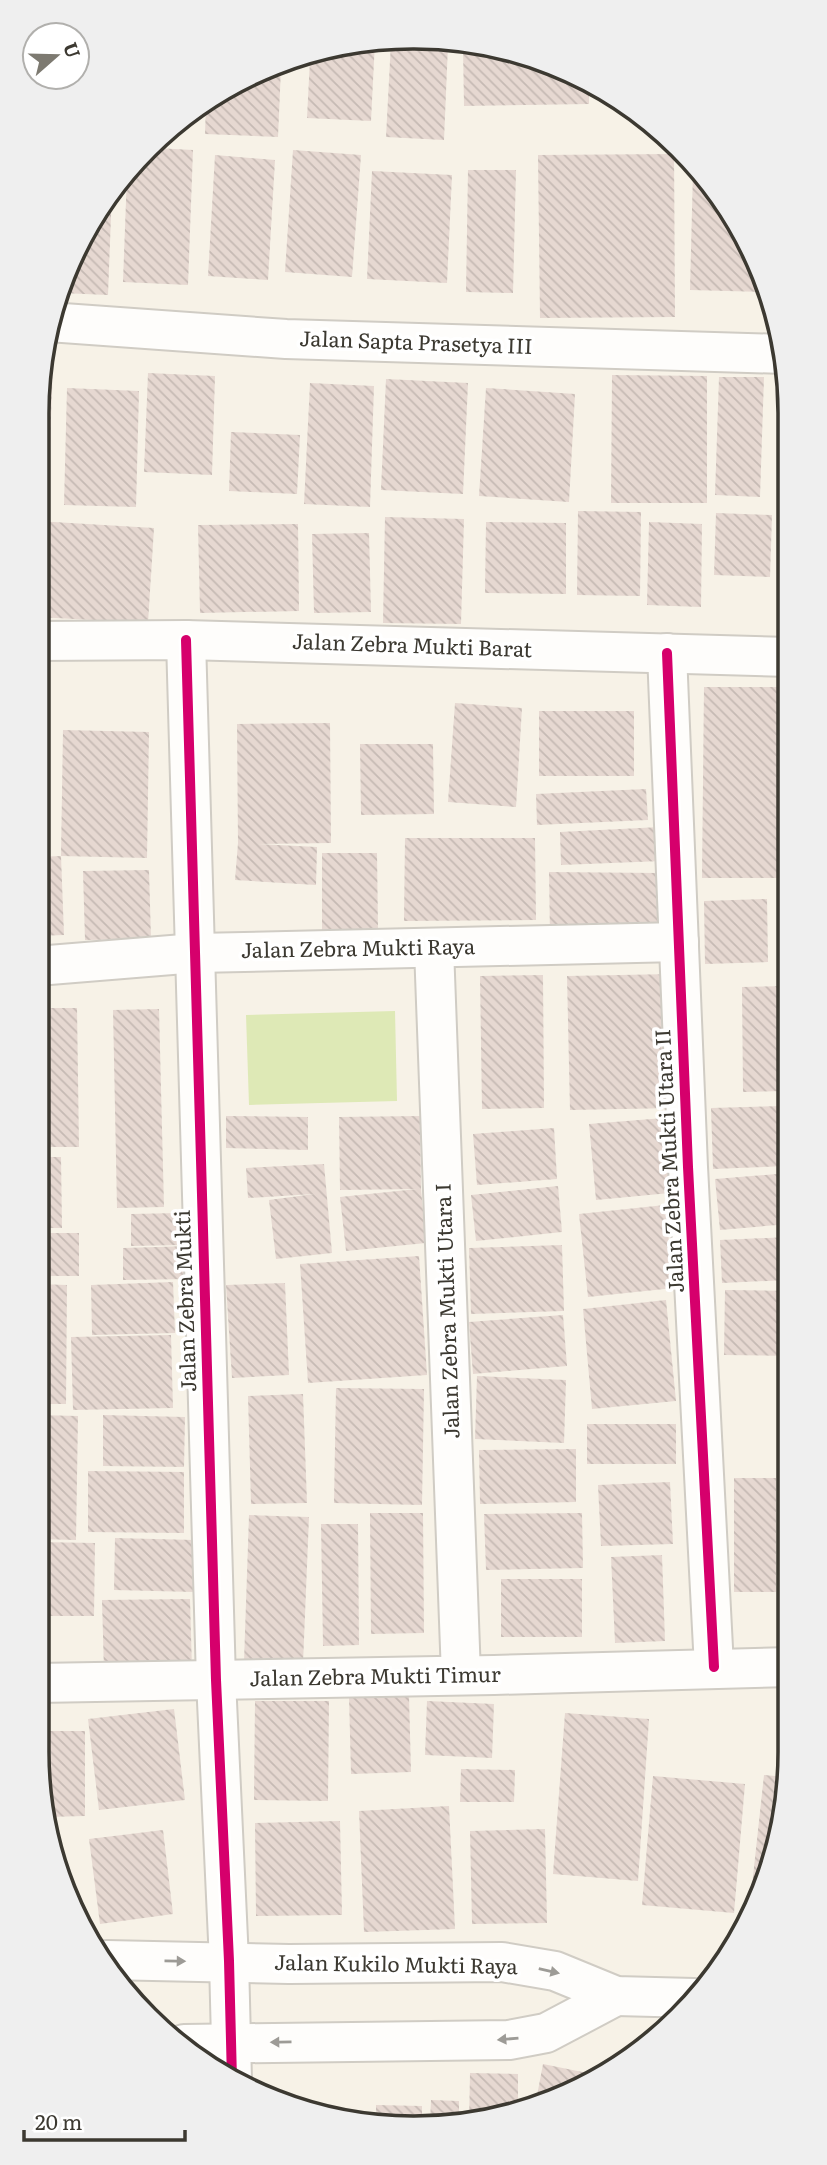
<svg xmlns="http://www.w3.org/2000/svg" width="827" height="2165" font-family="Literata,serif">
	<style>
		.park { fill: #dee9b6 }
		.building { fill: url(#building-back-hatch) }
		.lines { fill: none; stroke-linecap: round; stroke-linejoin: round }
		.minor-casing { stroke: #d0ccc4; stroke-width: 42 }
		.minor { stroke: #fefdfb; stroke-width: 38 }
		.cycleway-casing { stroke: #fff; stroke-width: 15 }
		.cycleway { stroke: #d6006c; stroke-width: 10 }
		.oneway { fill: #9d9b96 }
		.labels { text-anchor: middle; stroke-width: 7; stroke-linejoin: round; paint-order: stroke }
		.street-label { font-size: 21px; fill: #3c3931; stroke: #fff }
		.rim { fill: none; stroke: #3c3931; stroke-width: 3.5 }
	</style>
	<defs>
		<pattern id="building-back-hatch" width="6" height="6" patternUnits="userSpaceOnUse" patternTransform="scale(1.75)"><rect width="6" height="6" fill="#e6d8d1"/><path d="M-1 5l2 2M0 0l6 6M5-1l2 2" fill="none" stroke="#c6bab4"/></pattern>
	</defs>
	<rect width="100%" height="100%" fill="#f7f2e7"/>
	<polygon class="park" points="395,1011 397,1101 249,1105 246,1015"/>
	<g class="building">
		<polygon points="365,40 375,41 371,121 307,118 310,59"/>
		<polygon points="391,42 448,45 444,140 386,137"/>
		<polygon points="463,46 511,50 589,85 589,104 464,106"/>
		<polygon points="281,68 278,137 205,134 206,104 225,87"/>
		<polygon points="156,148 193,150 188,285 123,282 127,174"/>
		<polygon points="293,150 361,155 352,277 285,272"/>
		<polygon points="674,154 675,317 540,318 538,155"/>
		<polygon points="215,155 275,160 268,280 208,276"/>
		<polygon points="468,170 516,170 513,293 466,292"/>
		<polygon points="693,170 700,171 752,247 765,292 690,290"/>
		<polygon points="372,171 452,175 447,283 367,279"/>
		<polygon points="112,190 108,295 61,293 85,243"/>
		<polygon points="43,364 53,364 48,500 37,499 37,414"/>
		<polygon points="148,373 215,376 212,475 144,472"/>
		<polygon points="612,375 707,376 707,503 611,503"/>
		<polygon points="719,377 764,377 760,497 715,495"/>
		<polygon points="386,379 468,383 463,494 381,490"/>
		<polygon points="310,383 374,386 370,507 304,504"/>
		<polygon points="67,388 139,391 136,507 64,505"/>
		<polygon points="486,388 575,394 569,502 479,496"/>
		<polygon points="231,432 300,435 297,494 229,491"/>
		<polygon points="578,511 641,512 640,596 577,595"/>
		<polygon points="716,513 772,515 770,577 714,575"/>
		<polygon points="385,517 464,519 461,624 383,623"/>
		<polygon points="37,521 154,528 148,623 37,617"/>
		<polygon points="486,522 566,523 566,594 485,593"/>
		<polygon points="649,522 702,524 701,607 647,605"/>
		<polygon points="298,524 299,611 200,613 198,525"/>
		<polygon points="369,533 371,612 314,613 312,534"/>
		<polygon points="704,687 788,687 788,878 702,878"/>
		<polygon points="455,703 522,708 516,807 448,802"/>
		<rect x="539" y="711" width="95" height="65"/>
		<polygon points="37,722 43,722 39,828 37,828"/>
		<polygon points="330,723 331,843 258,844 317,847 316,885 235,880 238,843 237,724"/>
		<polygon points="63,730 149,732 147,858 61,856"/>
		<polygon points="360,744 433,744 434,814 361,815"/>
		<polygon points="646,789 648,820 537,825 536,794"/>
		<polygon points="660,827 662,861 561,865 560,832"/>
		<polygon points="405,838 535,838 536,920 404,921"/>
		<polygon points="322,853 377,853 378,930 322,930"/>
		<polygon points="61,856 64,935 37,936 37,857"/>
		<polygon points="149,870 151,939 85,940 83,871"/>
		<polygon points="549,872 658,873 657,938 550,937"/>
		<polygon points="767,899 768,962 705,964 704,901"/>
		<polygon points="673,974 676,1108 570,1110 567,976"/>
		<polygon points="543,975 544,1108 482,1109 480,976"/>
		<polygon points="785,986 788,1091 743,1092 742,987"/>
		<polygon points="37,1008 77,1008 79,1147 37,1147"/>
		<polygon points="159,1009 164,1207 117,1208 113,1010"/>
		<polygon points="785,1106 787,1166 713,1169 711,1108"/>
		<polygon points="226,1116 308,1117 308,1150 226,1148"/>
		<polygon points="420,1116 421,1189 426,1243 346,1251 340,1197 417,1189 340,1190 339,1117"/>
		<polygon points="664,1118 670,1193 596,1200 589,1124"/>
		<polygon points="554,1128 557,1179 477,1185 473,1134"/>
		<polygon points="37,1157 61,1157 62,1228 37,1228"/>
		<polygon points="324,1164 332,1253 276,1259 269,1200 314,1194 248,1198 246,1168"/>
		<polygon points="789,1173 789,1224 720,1230 715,1179"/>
		<polygon points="558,1186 562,1232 476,1241 471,1195"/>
		<polygon points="665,1205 674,1288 588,1297 579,1214"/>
		<polygon points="179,1213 181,1245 131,1246 131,1214"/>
		<rect x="37" y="1233" width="42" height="43"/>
		<polygon points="789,1237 789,1280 722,1283 720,1240"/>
		<polygon points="562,1245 564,1311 471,1314 469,1248"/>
		<polygon points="191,1246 191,1279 123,1280 123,1248"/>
		<polygon points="419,1256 427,1375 308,1383 300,1264"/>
		<polygon points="173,1282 175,1333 92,1335 91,1285"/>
		<polygon points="285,1283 289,1375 232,1378 226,1285"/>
		<polygon points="37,1284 67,1285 66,1404 37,1404"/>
		<polygon points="725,1290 789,1291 789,1356 724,1355"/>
		<polygon points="666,1300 676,1401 592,1409 583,1309"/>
		<polygon points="563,1315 567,1366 473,1374 469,1322"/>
		<polygon points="171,1335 173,1408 73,1410 71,1337"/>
		<polygon points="477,1376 566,1380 564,1443 475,1439"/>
		<polygon points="336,1388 424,1389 422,1505 334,1503"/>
		<polygon points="303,1394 307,1503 251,1504 248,1396"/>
		<polygon points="37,1415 78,1416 76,1540 37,1539"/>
		<polygon points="103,1415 185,1417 184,1467 103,1466"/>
		<rect x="587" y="1424" width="89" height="40"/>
		<polygon points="779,1444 790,1444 790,1507 780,1507"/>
		<polygon points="576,1449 576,1502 480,1504 479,1450"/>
		<polygon points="88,1471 184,1472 184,1533 88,1532"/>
		<rect x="734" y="1478" width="42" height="114"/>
		<polygon points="670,1482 673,1544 601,1546 598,1485"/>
		<polygon points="370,1513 423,1513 424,1633 371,1634"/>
		<polygon points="582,1513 583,1568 486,1570 484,1514"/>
		<polygon points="249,1515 309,1517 303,1664 244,1662"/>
		<polygon points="784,1518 790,1518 790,1625 782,1625"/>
		<polygon points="321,1524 358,1524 359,1645 323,1646"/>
		<polygon points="115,1538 195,1540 194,1592 114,1590"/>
		<polygon points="37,1542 95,1543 94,1616 37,1616"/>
		<polygon points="662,1555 665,1641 615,1643 611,1557"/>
		<rect x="501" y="1579" width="81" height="58"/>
		<polygon points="190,1599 192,1670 104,1672 102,1600"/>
		<polygon points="785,1675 790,1675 790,1751 782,1751"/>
		<polygon points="409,1696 411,1772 351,1774 349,1697"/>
		<polygon points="255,1701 329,1701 328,1801 254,1800"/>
		<polygon points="427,1701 494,1704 492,1758 425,1755"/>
		<polygon points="174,1709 185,1800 99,1810 88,1719"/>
		<polygon points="565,1713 649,1719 638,1881 553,1874"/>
		<polygon points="37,1731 85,1731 85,1816 48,1817 37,1752"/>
		<polygon points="461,1769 515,1770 514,1802 460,1802"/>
		<polygon points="764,1775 787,1777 777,1849 750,1904"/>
		<polygon points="653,1776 745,1784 734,1913 642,1905"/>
		<polygon points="449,1806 455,1929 364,1932 359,1811"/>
		<polygon points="340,1821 342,1915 256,1916 255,1823"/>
		<polygon points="545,1829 547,1923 472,1924 470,1831"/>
		<polygon points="163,1830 173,1914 100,1924 89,1839"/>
		<polygon points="543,2064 597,2075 536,2101"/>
		<polygon points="470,2073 518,2074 518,2108 487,2121 469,2122"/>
		<polygon points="431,2100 459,2101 459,2122 430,2123"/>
		<polygon points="376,2105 422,2106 422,2123 376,2125"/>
	</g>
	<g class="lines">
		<defs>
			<g id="minor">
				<polyline points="49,322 286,339 784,354"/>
				<polyline points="186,640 216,1680 229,1961 232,2080"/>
				<polyline points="37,641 186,640 788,657"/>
				<polyline points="667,653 688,1167 714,1667"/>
				<polyline points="434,948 461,1675"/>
				<polyline points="37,966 196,953 679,942"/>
				<polyline points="37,1683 494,1675 790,1667"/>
				<polyline points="107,1960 289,1964 502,1962 555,1971 616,1996 694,1998"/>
				<polyline points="184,2044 509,2040 546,2033 616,1996"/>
			</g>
		</defs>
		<use href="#minor" class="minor-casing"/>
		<use href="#minor" class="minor"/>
		<defs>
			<g id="cycleway">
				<polyline points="186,640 216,1680 229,1961 232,2080"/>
				<polyline points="667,653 688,1167 714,1667"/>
			</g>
		</defs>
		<use href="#cycleway" class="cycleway-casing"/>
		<use href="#cycleway" class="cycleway"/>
	</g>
	<defs><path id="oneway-solid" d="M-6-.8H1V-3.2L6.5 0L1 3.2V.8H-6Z" transform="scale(1.75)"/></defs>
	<g class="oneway">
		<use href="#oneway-solid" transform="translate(175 1961) rotate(1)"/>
		<use href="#oneway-solid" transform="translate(549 1971) rotate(13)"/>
		<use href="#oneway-solid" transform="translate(508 2039) rotate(175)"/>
		<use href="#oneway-solid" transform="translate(281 2042) rotate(179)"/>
	</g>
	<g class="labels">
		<g class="street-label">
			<text transform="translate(416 343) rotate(2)" y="7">Jalan Sapta Prasetya III</text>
			<text transform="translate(412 646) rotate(2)" y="7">Jalan Zebra Mukti Barat</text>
			<text transform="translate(358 949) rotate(-1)" y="7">Jalan Zebra Mukti Raya</text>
			<text transform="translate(670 1161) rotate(-93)" y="7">Jalan Zebra Mukti Utara II</text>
			<text transform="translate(186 1301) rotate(-92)" y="7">Jalan Zebra Mukti</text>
			<text transform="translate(448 1311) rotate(-92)" y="7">Jalan Zebra Mukti Utara I</text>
			<text transform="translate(375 1677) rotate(-1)" y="7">Jalan Zebra Mukti Timur</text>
			<text transform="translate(396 1965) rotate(1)" y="7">Jalan Kukilo Mukti Raya</text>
		</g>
	</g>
	<path d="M0 0H827V2165H0ZM413 49H414A364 364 0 0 1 778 413V1752A364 364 0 0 1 414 2116H413A364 364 0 0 1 49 1752V413A364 364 0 0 1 413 49Z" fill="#efefef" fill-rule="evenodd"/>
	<path class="rim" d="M413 49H414A364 364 0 0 1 778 413V1752A364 364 0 0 1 414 2116H413A364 364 0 0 1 49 1752V413A364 364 0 0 1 413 49Z"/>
	<g transform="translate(56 56) rotate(70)"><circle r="33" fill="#ffffff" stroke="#b1b0ad" stroke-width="2"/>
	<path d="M0-5L12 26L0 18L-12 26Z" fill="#7d7a71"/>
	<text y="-10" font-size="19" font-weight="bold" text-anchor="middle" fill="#3c3931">U</text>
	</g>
	<path d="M24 2130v10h161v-10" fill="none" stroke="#3c3931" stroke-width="3.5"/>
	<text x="35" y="2130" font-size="21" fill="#3c3931" stroke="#ffffff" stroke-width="5" paint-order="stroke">20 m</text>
</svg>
